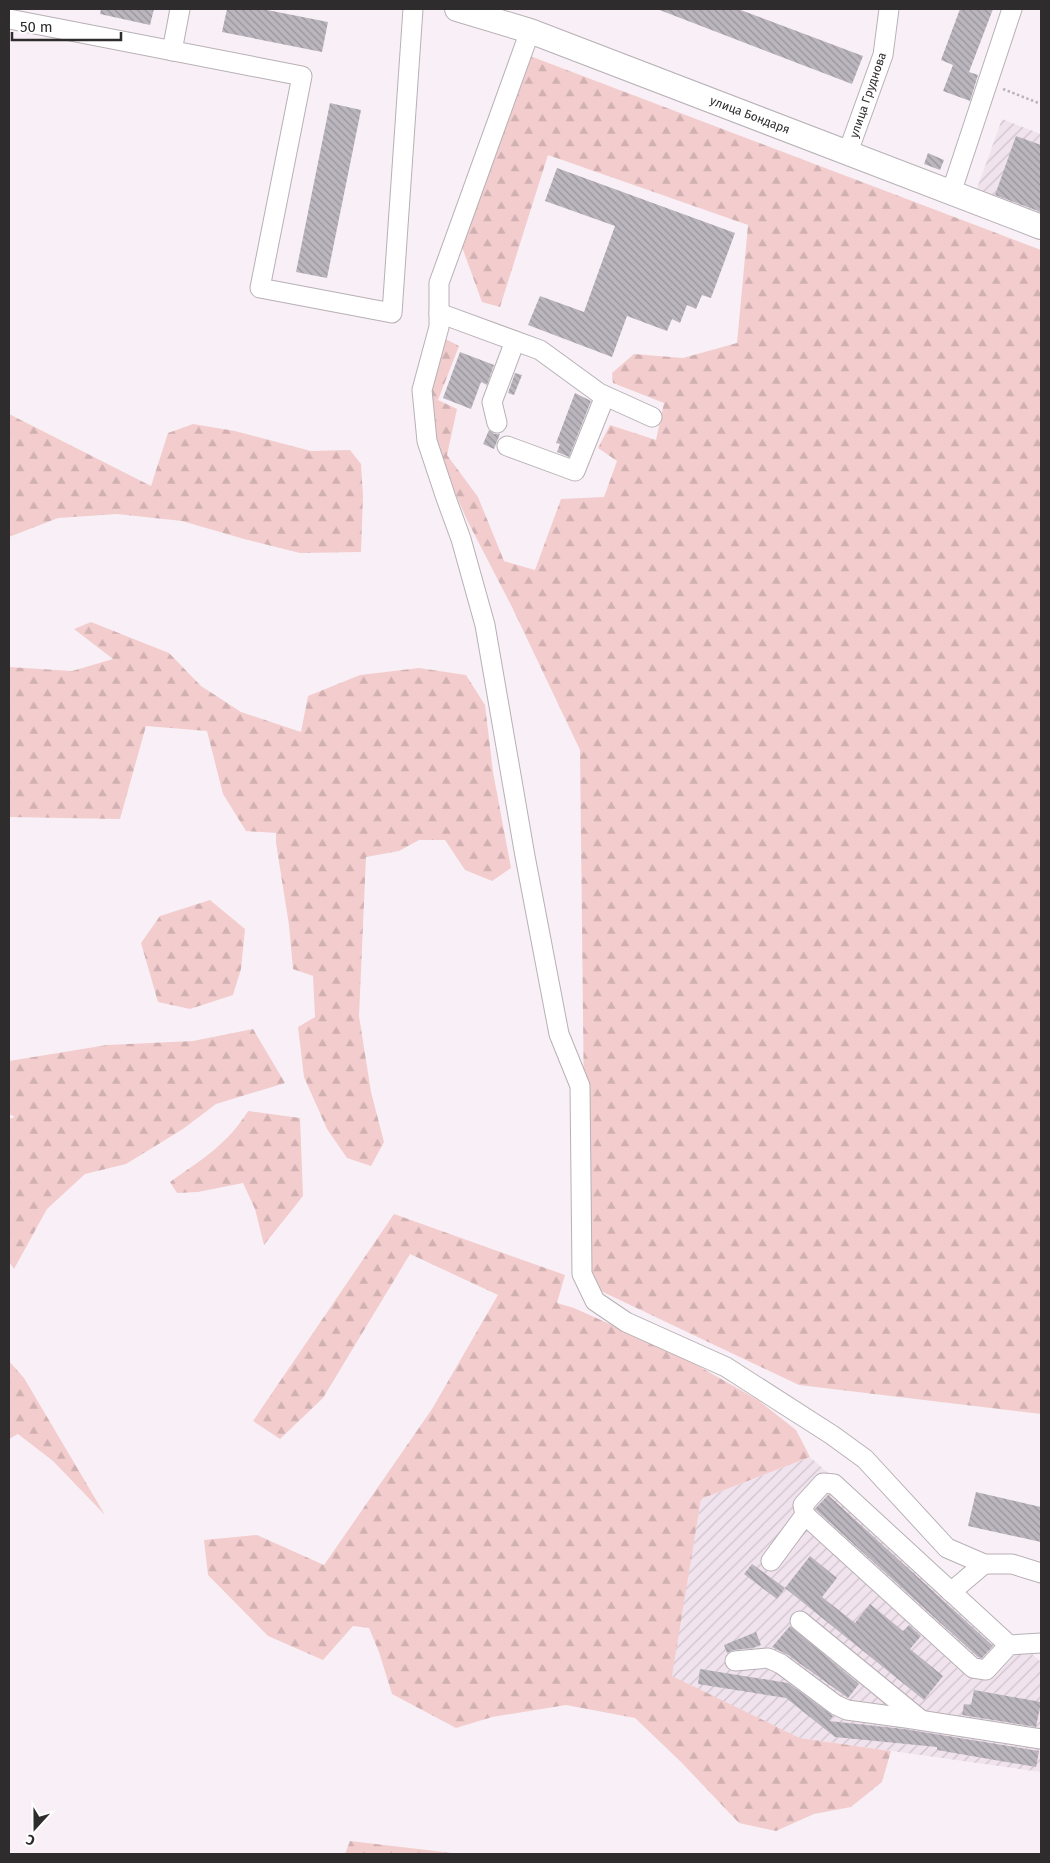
<svg xmlns="http://www.w3.org/2000/svg" width="1050" height="1863" font-family="'Fira Sans',sans-serif">
	<style>
		.industrial { fill: url(#industrial-furrows) }
		.forest { fill: url(#forest-firs) }
		.building { fill: url(#building-back-hatch) }
		.lines { fill: none; stroke-linecap: round; stroke-linejoin: round }
		.minor-casing { stroke: #b7b0b5; stroke-width: 21 }
		.major-casing { stroke: #b7b0b5; stroke-width: 26 }
		.path { stroke: #bab3b8; stroke-width: 2.5; stroke-dasharray: 2.5 2.5; stroke-linecap: butt }
		.minor { stroke: #fff; stroke-width: 19 }
		.major { stroke: #fff; stroke-width: 24 }
		.labels { text-anchor: middle; stroke-width: 5; stroke-linejoin: round; paint-order: stroke }
		.street-label { font-size: 12px; fill: #2f2c2e; stroke: #fff }
	</style>
	<defs>
		<pattern id="industrial-furrows" width="10" height="10" patternUnits="userSpaceOnUse" patternTransform="scale(1.25)"><rect width="10" height="10" fill="#f1e3ee"/><path d="M-1 1l2-2M0 10L10 0M9 11l2-2" fill="none" stroke="#cfc3cc"/></pattern>
		<pattern id="forest-firs" width="22" height="20" patternUnits="userSpaceOnUse" patternTransform="scale(1.25)"><rect width="22" height="20" fill="#f3cdce"/><path d="M5 1l3.5 6h-7zM16 11l3.5 6h-7z" fill="#d1b0b1"/></pattern>
		<pattern id="building-back-hatch" width="6" height="6" patternUnits="userSpaceOnUse" patternTransform="scale(1.25)"><rect width="6" height="6" fill="#bbb6be"/><path d="M-1 5l2 2M0 0l6 6M5-1l2 2" fill="none" stroke="#98949b"/></pattern>
	</defs>
	<rect width="100%" height="100%" fill="#f8f0f6"/>
	<g class="industrial">
		<polygon points="1002,119 1041,134 1041,219 975,194"/>
		<polygon points="810,1457 1041,1662 1041,1772 800,1738 671,1676 701,1499"/>
	</g>
	<g class="forest">
		<polygon points="530,56 1041,250 1041,1414 799,1385 586,1284 580,750 512,607 467,520 430,436 425,391 440,336 459,346 438,400 457,409 447,455 478,497 504,561 535,570 561,499 604,497 617,461 598,448 610,425 656,440 664,403 613,383 612,373 634,354 683,358 737,343 748,225 548,155 500,307 482,302 462,247"/>
		<polygon points="9,414 151,486 168,433 193,424 235,431 311,451 350,450 361,464 363,496 361,552 300,553 244,539 182,521 117,514 58,518 9,537"/>
		<polygon points="91,622 169,653 201,686 241,712 301,732 308,696 360,675 419,668 466,675 485,705 493,772 511,868 492,881 465,870 445,840 419,840 399,851 366,857 359,1016 371,1092 384,1142 371,1166 347,1158 327,1129 304,1077 298,1027 315,1017 313,976 293,969 289,925 276,843 276,833 246,831 223,794 207,731 146,726 120,819 9,817 9,667 72,671 113,659 74,629"/>
		<polygon points="210,900 245,929 241,969 233,995 190,1009 158,1002 141,943 160,916"/>
		<polygon points="253,1029 285,1083 216,1104 183,1129 126,1164 85,1174 47,1209 14,1269 9,1262 9,1119 15,1117 9,1114 9,1061 107,1045 193,1041"/>
		<path d="M248 1111 300 1118 303 1196 264 1245 255 1209 243 1183 198 1192 177 1193 170 1182C202 1159 227 1145 248 1111Z"/>
		<polygon points="394,1214 565,1275 557,1303 574,1308 679,1355 758,1400 796,1430 810,1457 701,1499 672,1676 800,1738 891,1751 882,1782 851,1807 814,1814 776,1831 739,1823 681,1762 635,1718 566,1705 492,1717 456,1728 392,1694 379,1652 369,1628 353,1626 323,1660 268,1636 208,1575 204,1540 257,1535 324,1565 432,1409 498,1295 410,1254 323,1398 280,1439 253,1421"/>
		<polygon points="9,1361 24,1378 105,1515 53,1461 18,1434 9,1439"/>
		<polygon points="350,1841 461,1854 345,1854"/>
	</g>
	<g class="building">
		<polygon points="101,9 154,9 150,25 100,14"/>
		<polygon points="227,9 262,9 328,22 322,52 222,32"/>
		<polygon points="657,9 738,9 863,56 852,84"/>
		<polygon points="960,9 993,9 969,72 978,75 970,101 943,91 953,65 941,60"/>
		<polygon points="330,103 361,110 327,278 296,272"/>
		<polygon points="1016,136 1041,145 1041,212 995,195"/>
		<polygon points="928,153 944,160 940,170 924,164"/>
		<polygon points="557,168 735,233 711,298 702,295 696,309 687,305 680,323 672,319 667,331 627,316 612,357 528,325 540,296 584,312 615,226 545,201"/>
		<polygon points="460,352 494,365 487,385 481,382 471,409 443,398"/>
		<polygon points="515,373 522,375 514,395 508,393"/>
		<polygon points="575,393 591,401 569,457 557,452 560,444 556,443"/>
		<polygon points="489,430 494,434 500,434 494,449 483,444"/>
		<polygon points="976,1492 1041,1507 1041,1542 968,1526"/>
		<polygon points="828,1495 993,1646 982,1658 978,1657 815,1509"/>
		<polygon points="810,1556 837,1578 822,1597 855,1623 870,1604 903,1631 909,1625 921,1636 910,1649 943,1676 924,1700 785,1588"/>
		<polygon points="752,1564 785,1588 777,1599 744,1574"/>
		<polygon points="790,1626 859,1684 848,1698 788,1655 772,1647"/>
		<polygon points="756,1632 761,1645 753,1648 734,1650 727,1653 724,1645"/>
		<polygon points="700,1669 788,1683 833,1716 829,1721 904,1729 1039,1751 1036,1767 937,1750 937,1747 835,1737 786,1698 698,1684"/>
		<polygon points="974,1690 1041,1702 1036,1727 962,1715 964,1704 971,1705"/>
	</g>
	<g class="lines">
		<defs>
			<g id="minor">
				<polyline points="9,19 302,76 260,288 392,313 413,9"/>
				<polyline points="530,31 439,283 439,327 422,390 427,441 446,498 461,539 485,625 525,856 559,1034 580,1086 582,1274 595,1301 626,1322 726,1367 832,1435 865,1459 947,1548 984,1564 1012,1564 1041,1573"/>
				<polyline points="172,51 180,9"/>
				<polyline points="848,152 883,55 889,9"/>
				<polyline points="951,193 1012,9"/>
				<polyline points="439,313 540,350 599,393 652,417"/>
				<polyline points="497,423 492,402 515,341"/>
				<polyline points="507,446 575,471 605,396"/>
				<polyline points="771,1561 805,1515"/>
				<polyline points="951,1592 984,1564"/>
				<polyline points="800,1621 921,1720"/>
				<polyline points="1009,1645 834,1484 823,1483 803,1505 805,1515 973,1668 986,1670 1009,1645 1041,1643"/>
				<polyline points="735,1661 768,1658 781,1664 836,1705 847,1710 906,1718 1041,1739"/>
			</g>
			<polyline id="major" points="457,9 530,31 1041,227"/>
		</defs>
		<use href="#minor" class="minor-casing"/>
		<use href="#major" class="major-casing"/>
		<polyline class="path" points="1003,89 1041,104"/>
		<use href="#minor" class="minor"/>
		<use href="#major" class="major"/>
	</g>
	<g class="labels">
		<g class="street-label">
			<text transform="translate(868 95) rotate(-71)" y="4">улица Груднова</text>
			<text transform="translate(750 115) rotate(21)" y="4">улица Бондаря</text>
		</g>
	</g>
	<rect width="1050" height="1863" fill="none" stroke="#2f2c2e" stroke-width="20"/>
	<g transform="translate(35 1828) rotate(201)" stroke="#ffffff" stroke-width="4" paint-order="stroke">
	<path d="M0-4L9 19L0 12L-9 19Z" fill="#2f2c2e"/>
	<text y="-8" font-size="14" font-weight="bold" text-anchor="middle" fill="#2f2c2e">С</text>
	</g>
	<path d="M12 32v8h109v-8" fill="none" stroke="#2f2c2e" stroke-width="2.5"/>
	<text x="20" y="32" font-size="15" fill="#2f2c2e" stroke="#ffffff" stroke-width="4" paint-order="stroke">50 m</text>
</svg>
